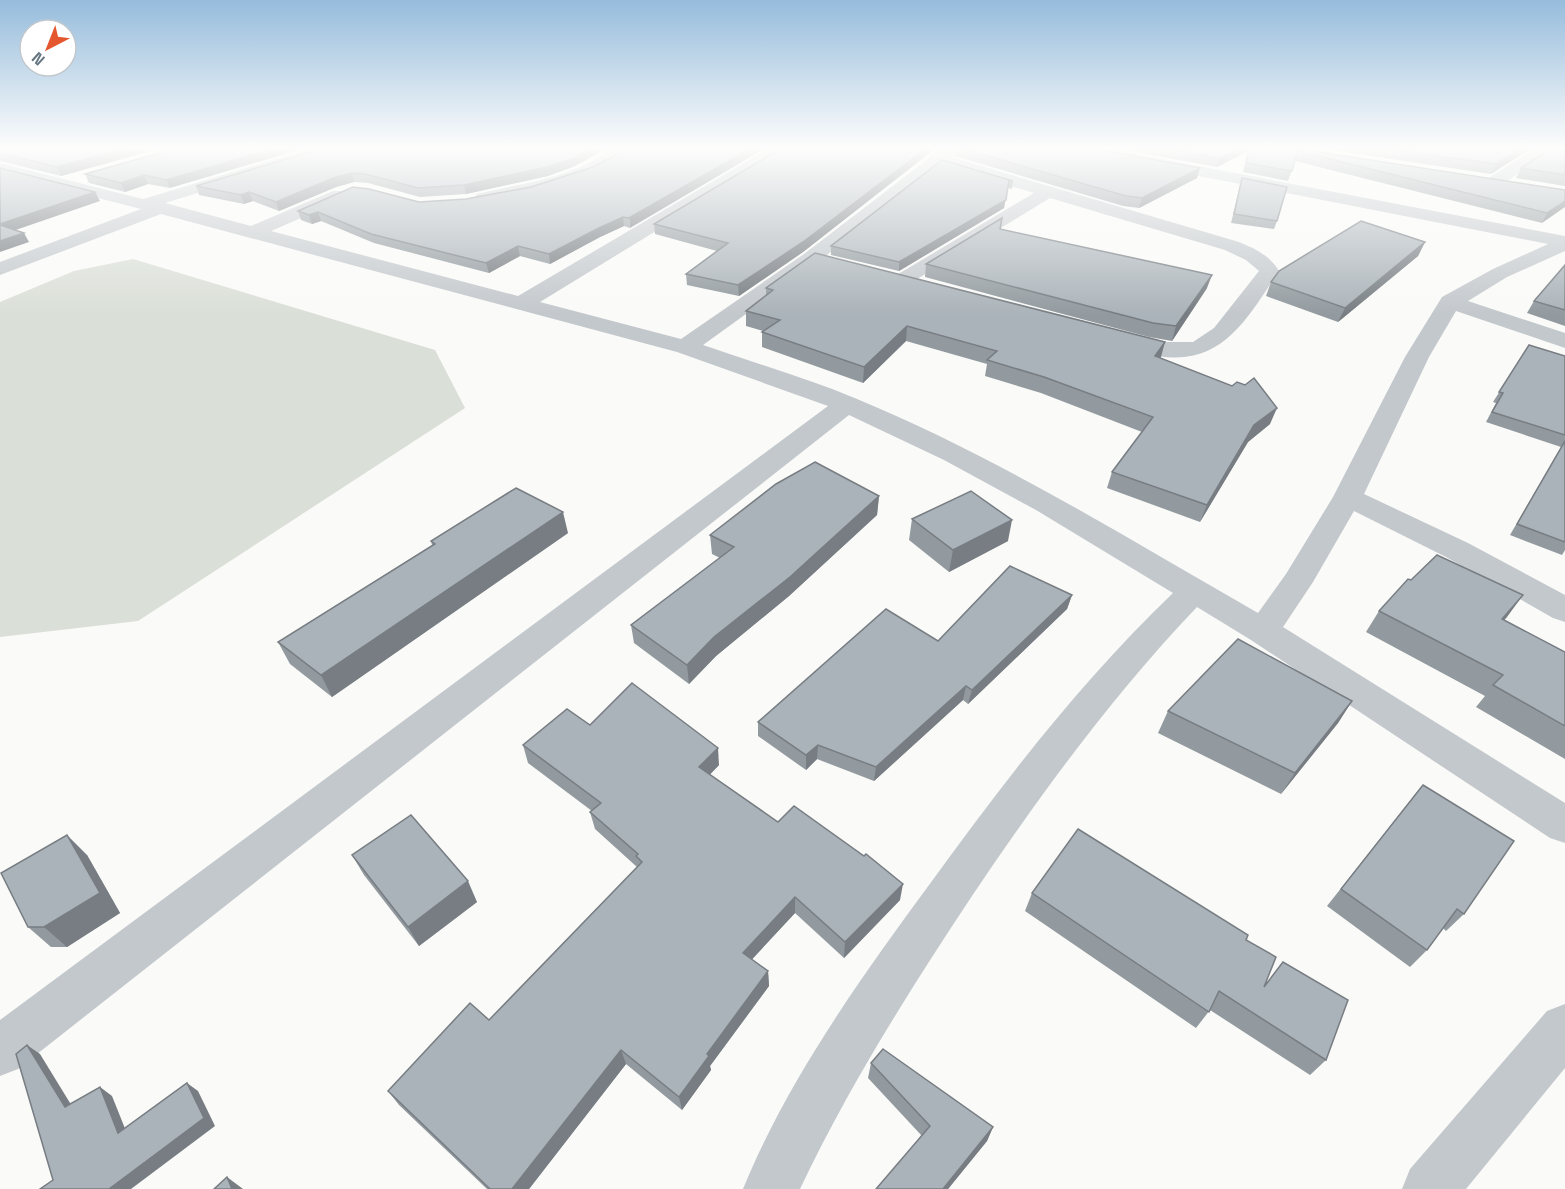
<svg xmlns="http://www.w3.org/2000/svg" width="1565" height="1189" font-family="'Space Grotesk',sans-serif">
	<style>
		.green { fill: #dadfd7 }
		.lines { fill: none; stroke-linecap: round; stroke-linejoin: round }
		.minor { fill: #c3c8cc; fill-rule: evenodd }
		.wall { fill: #929a9f }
		.shaded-wall { fill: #777d82 }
		.building { fill: #aab3b9; stroke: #777d82; stroke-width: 1.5 }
	</style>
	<rect width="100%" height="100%" fill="#fafaf8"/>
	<polygon class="green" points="133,259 435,350 465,408 138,621 0,637 0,302 74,271"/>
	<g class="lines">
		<g class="minor">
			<path d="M309 149H333L331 152 165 203 251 226 333 191H345L348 195 345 199 271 231 518 296 768 149H787L785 152 540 302 681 339 804 254 928 159C933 149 948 149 959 149L951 157 1239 242C1256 249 1269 255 1279 271 1248 317 1223 367 1158 356 1143 353 1128 348 1113 344L1109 339 1113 334 1121 332 1160 342H1193L1214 328 1259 271 1246 260 1225 250 1050 198 909 284 902 286 895 284 892 280 895 276 1034 193 941 165 818 262 703 345C754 363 807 378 857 399 997 457 1127 538 1258 613L1286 574 1333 497 1405 357 1442 297 1493 269 1548 244 1086 154 1080 152 1078 149H1109L1565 236V251L1507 277 1468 301 1565 333V348L1456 311 1429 357 1364 494 1468 543 1565 595V622L1553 618 1446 557 1354 511 1313 582 1283 627 1565 803V843L1550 838 1251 640 1197 607C1112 696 1040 795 972 896 909 991 849 1086 800 1189H743C788 1079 862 976 932 881 1006 779 1082 680 1173 593L1036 510 944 460 849 415 18 1069 0 1076V1020L828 406 677 352 161 214 0 275V262L141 209 0 173V163L143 199Z"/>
			<path d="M611 149H628C601 185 524 194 483 203L477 202 474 198 477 194C522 183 572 179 611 149Z"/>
			<polygon points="1534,149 1546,149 1548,152 1502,185 1490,185 1487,181 1490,177"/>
			<polygon points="1565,1004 1565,1068 1466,1189 1402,1189 1410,1169 1547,1011"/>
		</g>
	</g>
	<g class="wall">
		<polygon points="0,149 157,149 61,176 0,161"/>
		<polygon points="174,149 170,188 148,184 125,192 89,183 85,174"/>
		<polygon points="320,149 575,166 548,176 466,194 420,197 368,183 354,182 336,187 279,211 253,201 244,204 199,195 196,186"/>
		<polygon points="622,149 630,228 624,226 600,237 550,264 520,256 489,273 374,243 321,221 312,224 301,220 298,211 466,199 531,187 593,167 616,155"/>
		<polygon points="956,149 1096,149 1197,178 1139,208 1123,206 955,156"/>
		<polygon points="1119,149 1299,149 1565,190 1542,223 1295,161 1288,181 1243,172 1248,151 1217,167"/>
		<polygon points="1326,149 1530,149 1491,174"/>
		<polygon points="1548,149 1565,149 1565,186 1516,178 1521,168 1549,150"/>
		<polygon points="932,151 803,252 739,296 687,285 686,274 717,251 655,234 654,224"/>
		<polygon points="942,160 1013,181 1012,189 1008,188 1004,208 899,271 831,255 831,246"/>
		<polygon points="1242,178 1277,221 1274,229 1231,223"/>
		<polygon points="1000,229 1207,288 1172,341 1149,337 925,277 926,264"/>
		<polygon points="1425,242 1418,256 1338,322 1266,296 1271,282"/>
		<polygon points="1565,265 1565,326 1527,313 1534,301"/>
		<polygon points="766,288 1160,358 1270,424 1248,442 1200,522 1107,488 1112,472 1142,432 1041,393 985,376 987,364 906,341 863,383 762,347 762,332 763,331 746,326 746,311 766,295"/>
		<polygon points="1529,345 1565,356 1565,550 1562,555 1510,535 1561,447 1486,422 1496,403 1493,402"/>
		<polygon points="879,496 877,515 789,596 716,656 689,684 634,643 631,625 720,558 712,554 710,535"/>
		<polygon points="912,519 1008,541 949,572 909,540"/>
		<polygon points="568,533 332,697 290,664 278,642 432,545 431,541"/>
		<polygon points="1072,595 1067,609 968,704 963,700 874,781 817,759 806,770 758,736 758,722 938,641"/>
		<polygon points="1379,611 1504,620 1565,652 1565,759 1476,707 1485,696 1366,632"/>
		<polygon points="1352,701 1338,723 1281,794 1158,733 1168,711"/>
		<polygon points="590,725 719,765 710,774 778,822 900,900 844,958 795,913 752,959 768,971 769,986 710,1066 711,1070 682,1110 626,1064 529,1189 487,1189 399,1105 388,1091 489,1020 637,867 595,829 590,812 592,811 528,763 523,745"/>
		<polygon points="1423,785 1464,914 1446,931 1443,928 1427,950 1410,967 1327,906"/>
		<polygon points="87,855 120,913 67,947 51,947 28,927"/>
		<polygon points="352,855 477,902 419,946 364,875"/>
		<polygon points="1032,893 1246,940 1264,986 1326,1060 1310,1075 1210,1010 1196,1028 1025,911"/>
		<polygon points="871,1063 993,1127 987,1141 948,1189 876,1189 922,1136 868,1078"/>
	</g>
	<g class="shaded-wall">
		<polygon points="124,149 157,149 61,176 57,167"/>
		<polygon points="272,149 302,149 170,188 166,180"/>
		<polygon points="590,149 606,149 575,166 548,176 466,194 464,185"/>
		<polygon points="750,149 764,149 630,228 629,218"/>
		<polygon points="925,149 941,149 932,151 803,252 739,296 738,285"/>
		<polygon points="1239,149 1249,149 1248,151 1217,167 1220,158"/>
		<polygon points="1521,149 1530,149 1491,174 1496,164"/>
		<polygon points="1200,168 1197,178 1139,208 1142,198"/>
		<polygon points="352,173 354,182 336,187 279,211 276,202 333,178"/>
		<polygon points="144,175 148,184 125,192 121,183"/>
		<polygon points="1009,180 1004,208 899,271 899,262"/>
		<polygon points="95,192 100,201 4,234 0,224"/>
		<polygon points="249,192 253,201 244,204 241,195"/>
		<polygon points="1565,201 1565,207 1542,223 1547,213"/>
		<polygon points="318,212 321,221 312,224 309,215"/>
		<polygon points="623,217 624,226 600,237 550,264 549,254 599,228"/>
		<polygon points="24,233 29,242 0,252 0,241"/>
		<polygon points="1425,242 1418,256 1338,322 1345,308"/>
		<polygon points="518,246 520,256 489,273 486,263"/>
		<polygon points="1212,275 1207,288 1172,341 1176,326"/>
		<polygon points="907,326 906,341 863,383 864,367"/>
		<polygon points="1165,342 1161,357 1151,372 1155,356"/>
		<polygon points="1277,408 1270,424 1248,442 1200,522 1207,505 1254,425"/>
		<polygon points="879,496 877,515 789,596 716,656 689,684 687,665 714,637"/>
		<polygon points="563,512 568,533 332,697 321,675"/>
		<polygon points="1012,520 1008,541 949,572 953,550"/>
		<polygon points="1072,595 1067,609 968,704 972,690"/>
		<polygon points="1523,595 1507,617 1486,641 1502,619"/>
		<polygon points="966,686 963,700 874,781 876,767"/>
		<polygon points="1352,701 1338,723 1281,794 1295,773"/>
		<polygon points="818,745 817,759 806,770 806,755"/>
		<polygon points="718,748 719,765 701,784 699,767"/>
		<polygon points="67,835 87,855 120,913 67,947 44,927"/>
		<polygon points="468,881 477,902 419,946 408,927"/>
		<polygon points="903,884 900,900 844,958 845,942"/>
		<polygon points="795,897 795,913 744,968 743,953"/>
		<polygon points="768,971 769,986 710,1066 711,1070 682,1110 679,1097 707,1054"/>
		<polygon points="27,1045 40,1054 78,1116 65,1107"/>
		<polygon points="621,1050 626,1064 529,1189 512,1189"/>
		<polygon points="187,1083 198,1091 215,1126 131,1189 109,1189"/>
		<polygon points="100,1087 112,1096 130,1141 118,1133"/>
		<polygon points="993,1127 987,1141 948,1189 943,1189"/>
		<polygon points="227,1177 243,1189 232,1189"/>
	</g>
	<g class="building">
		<polygon points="0,149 124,149 57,167 0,153"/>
		<polygon points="174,149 272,149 166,180 144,175 121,183 85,174"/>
		<polygon points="320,149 590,149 574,158 547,167 464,185 418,188 365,174 352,173 333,178 276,202 249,192 241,195 196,186"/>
		<polygon points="622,149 750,149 629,218 623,217 599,228 549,254 518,246 486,263 371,234 318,212 309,215 298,211 353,187 369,189 419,202 466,199 531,187 593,167 616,155"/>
		<polygon points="780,149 925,149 803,242 738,285 686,274 728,243 654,224"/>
		<polygon points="963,149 1096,149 1200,168 1142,198 1126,196"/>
		<polygon points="1170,149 1239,149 1220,158"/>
		<polygon points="1249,149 1299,149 1565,190 1565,201 1547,213 1298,151 1292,171 1246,163"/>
		<polygon points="1390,149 1521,149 1496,164"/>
		<polygon points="1550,149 1565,149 1565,175 1521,168"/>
		<polygon points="942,160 1013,181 1009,180 1006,200 899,262 831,246"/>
		<polygon points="0,168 95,192 0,224"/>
		<polygon points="1242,178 1287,187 1277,221 1234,214"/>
		<polygon points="1002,218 1000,229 1212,275 1176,326 1153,323 926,264"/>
		<polygon points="1361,221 1425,242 1345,308 1271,282 1279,271"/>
		<polygon points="0,225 24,233 0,241"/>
		<polygon points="815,253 1165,342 1155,356 1232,386 1237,382 1245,385 1254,378 1277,408 1254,425 1207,505 1112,472 1153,417 1044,377 987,360 997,351 907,326 864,367 762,332 780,320 746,311 773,290 766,288"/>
		<polygon points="1565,265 1565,310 1534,301"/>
		<polygon points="1529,345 1565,356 1565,435 1492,412 1503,393 1499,392"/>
		<polygon points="1565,441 1565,542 1517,524"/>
		<polygon points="815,462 879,496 790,577 714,637 687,665 631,625 734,547 710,535 776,484"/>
		<polygon points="516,488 563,512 321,675 278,642 435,544 431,541"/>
		<polygon points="971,491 1012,520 953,550 912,519"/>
		<polygon points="1437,555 1523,595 1502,619 1565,652 1565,726 1493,685 1503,675 1379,611 1408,579 1411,580"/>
		<polygon points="1010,566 1072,595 972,690 966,686 876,767 818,745 806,755 758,722 886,609 938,641"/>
		<polygon points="1238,639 1352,701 1295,773 1168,711"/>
		<polygon points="632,683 718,748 699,767 778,822 794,806 864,856 866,854 903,884 845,942 795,897 743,953 768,971 707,1054 709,1056 679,1097 621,1050 512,1189 490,1189 388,1091 470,1003 489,1020 642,862 636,856 638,854 590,812 601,803 523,745 567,709 590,725"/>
		<polygon points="1423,785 1514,841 1464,914 1457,909 1427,950 1341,889"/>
		<polygon points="411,815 468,881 408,927 352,855"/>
		<polygon points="1078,829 1248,935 1246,940 1276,957 1264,987 1283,962 1348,1000 1326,1060 1219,991 1209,1012 1032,893"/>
		<polygon points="67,835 100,893 44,927 28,927 1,873"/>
		<polygon points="27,1045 65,1107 100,1087 118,1133 187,1083 204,1118 109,1189 40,1189 53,1180 16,1054"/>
		<polygon points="883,1049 993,1127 943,1189 876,1189 930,1126 871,1063"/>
		<polygon points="227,1177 232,1189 214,1189"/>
	</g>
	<linearGradient id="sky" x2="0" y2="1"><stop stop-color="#96bcdc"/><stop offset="0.47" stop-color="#fdfdfc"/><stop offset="1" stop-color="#fdfdfc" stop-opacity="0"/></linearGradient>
	<rect width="1565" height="315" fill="url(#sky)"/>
	<g transform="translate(48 48) rotate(222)"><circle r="28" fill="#ffffff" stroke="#c1c8cd" stroke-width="1.5"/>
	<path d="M0-4.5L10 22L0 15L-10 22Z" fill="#e4572e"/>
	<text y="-9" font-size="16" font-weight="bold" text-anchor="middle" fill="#657683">N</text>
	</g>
</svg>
